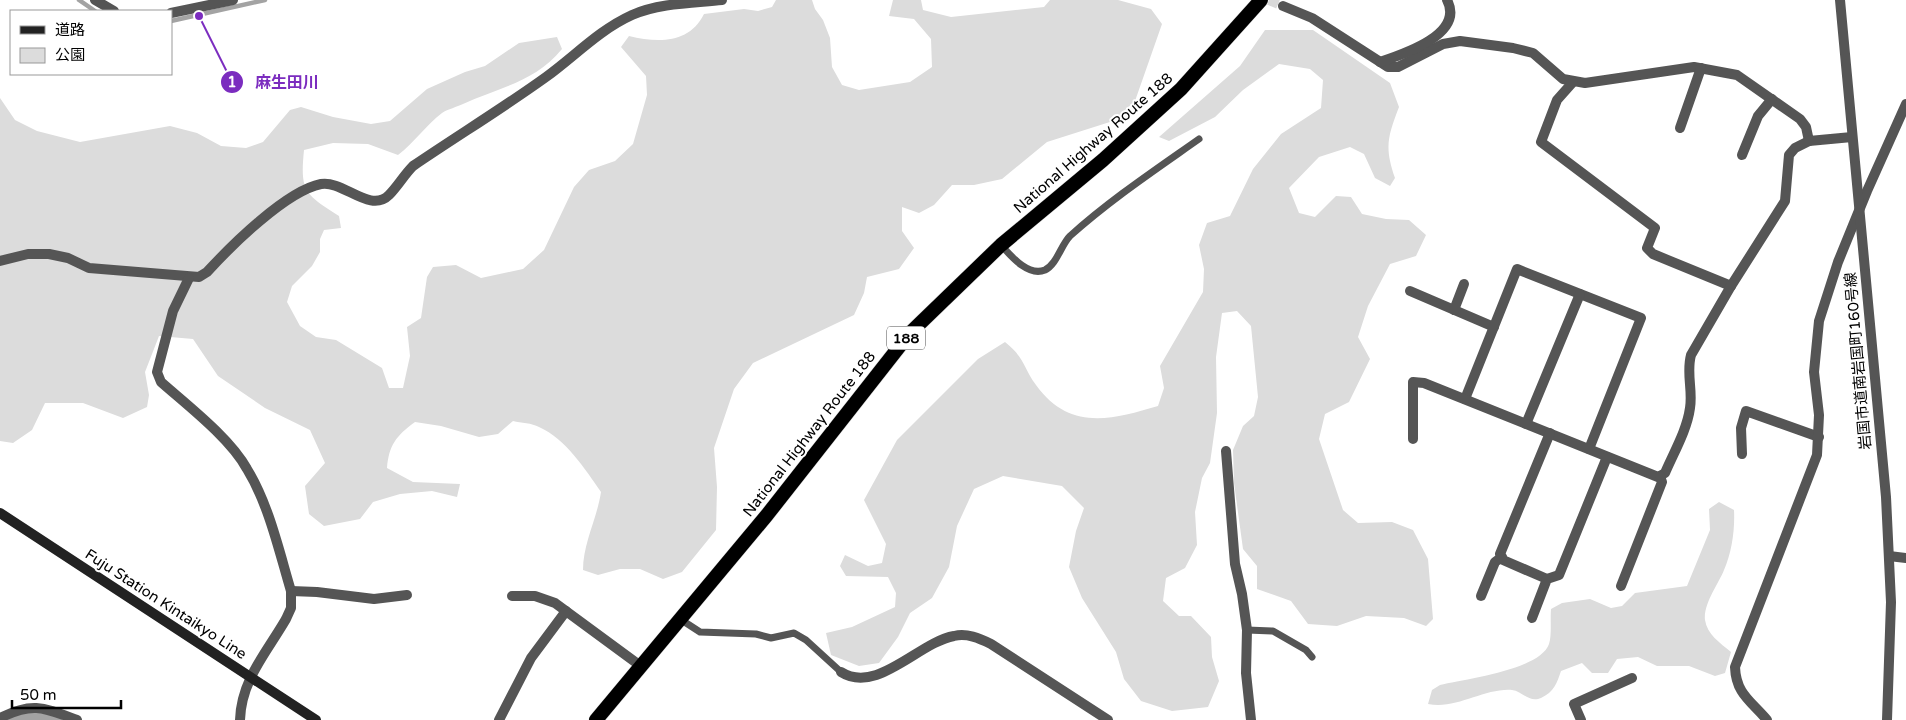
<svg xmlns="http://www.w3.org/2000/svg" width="1906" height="720" font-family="'Varela Round','Noto Sans JP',sans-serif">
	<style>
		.green { fill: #dcdcdc }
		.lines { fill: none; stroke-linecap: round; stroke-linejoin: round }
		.stream { stroke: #a3a3a3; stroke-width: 4.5 }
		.river { stroke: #a3a3a3; stroke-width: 26 }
		.minor-tunnel { stroke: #d9d9d9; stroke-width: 10; stroke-dasharray: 10 5; stroke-linecap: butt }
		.trunk-casing { stroke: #dbdbdb; stroke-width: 15 }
		.service { stroke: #555; stroke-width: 7 }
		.minor { stroke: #555; stroke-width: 10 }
		.tertiary { stroke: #555; stroke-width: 10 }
		.secondary { stroke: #222; stroke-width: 10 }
		.trunk { stroke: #000; stroke-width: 14 }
		.labels { text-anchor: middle; stroke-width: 4; stroke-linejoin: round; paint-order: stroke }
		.shield { fill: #fff; stroke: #4c4c4c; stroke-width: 1 }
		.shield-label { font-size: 14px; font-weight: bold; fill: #000 }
		.street-label { font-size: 15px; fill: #000; stroke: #fff }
		.leader { fill: none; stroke: #7b2cbf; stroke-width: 2 }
		.callout-dot { fill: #7b2cbf; stroke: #fff; stroke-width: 2 }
		.mark-label { font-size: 15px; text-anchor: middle; font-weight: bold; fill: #fff }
		.callout-label { font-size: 16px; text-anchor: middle; font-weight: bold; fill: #7b2cbf; stroke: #fff; stroke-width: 4; stroke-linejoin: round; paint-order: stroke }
	</style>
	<rect width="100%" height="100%" fill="#fff"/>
	<g class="green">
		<path d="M776 0H812L815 9 823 20 830 38 832 67 842 85 859 90 910 82 932 67 931 39 914 19 889 16 893 0H921L923 10 951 17 1044 7 1050 0H1118L1151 9 1162 24 1135 101 1113 121 1047 142 1002 179 974 185H952L934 205 919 213 902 207V231L914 248 899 269 867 277 864 293 854 315 753 363 734 389 714 448 717 487 716 530 682 572 663 579 640 569H620L598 575 583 570C583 543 597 519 601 492 585 469 566 439 539 427 532 423 521 423 513 421L498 434 479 437 441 426 415 422C396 436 389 445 387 468L413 482 460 484 457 497 432 491 400 494 373 502 360 519 324 526 309 514 305 486 325 463 310 430 265 408 218 376 193 339 159 336 145 372 149 395 147 407 123 418 83 403H45L32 430 13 443 0 441V98L15 120 37 131 80 142 170 126 197 133 221 146 246 148 263 142 290 110 301 107 333 117 371 124 390 121 427 89 465 72 485 66 519 43 557 37 562 49C535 82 500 87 463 104 457 107 448 109 442 113 426 125 414 143 398 155L368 144 333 143 304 150C300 191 304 194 339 216L341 228 324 230 320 239V252L312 266 292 286 287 302 300 326 316 337 336 340 382 368 389 388H403L410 356 407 327 421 318 427 277 433 267 456 265 481 278 523 269 544 250 574 187 589 170 615 161 633 144 647 95 646 76 621 47 629 36C658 43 689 44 704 14L744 9 758 11 772 7Z"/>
		<path d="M1265 30H1313L1390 83 1399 107C1388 136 1384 147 1395 178L1390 186 1375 178 1364 154 1350 147 1319 157 1289 188 1299 213 1315 217 1336 196 1351 197 1362 214 1386 219 1409 220 1426 235 1416 256 1390 264 1368 306 1358 337 1370 359 1349 402 1325 414 1319 439 1343 510 1358 523 1392 522 1413 530 1428 559 1433 619 1426 626 1404 618 1366 616 1337 626 1308 624 1291 601 1257 589V566L1243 549 1234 483 1233 450 1243 426 1254 416 1258 397 1251 326 1237 311 1222 313 1216 357 1217 413 1210 463 1202 478 1195 512 1197 545 1185 568 1166 578 1163 601 1179 616H1191L1211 637 1212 657 1219 681 1208 707 1172 711 1141 701 1124 679 1116 652 1082 598 1069 567 1076 531 1084 508 1062 486 1003 476 974 489 957 526 949 567 932 598 910 613 898 637 879 663 859 666 831 655 826 633 852 627 895 607 896 593 888 577 846 576 840 566 845 555 868 566 882 563 886 544 864 500 897 440 978 359 1005 342C1025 358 1023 367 1036 385 1069 431 1111 420 1158 406L1164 388 1160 366 1203 292 1204 269 1199 245 1207 223 1230 216 1253 169 1281 134 1321 108 1323 80 1310 69 1279 64 1243 90 1215 117 1169 141 1159 137 1240 66Z"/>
		<path d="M1719 502 1734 510C1735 529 1732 552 1724 570 1719 583 1703 604 1705 620 1707 634 1720 643 1731 652L1725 673 1715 676 1689 666H1657L1638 657 1617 659 1608 673H1592L1582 663 1561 671C1557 683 1554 692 1541 698 1529 703 1522 691 1512 690 1484 688 1456 710 1428 704L1432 690 1440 685C1465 679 1540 670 1549 644 1552 634 1550 620 1551 609L1562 603 1590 599 1611 608 1622 606 1635 593 1687 586 1710 530 1709 509Z"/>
	</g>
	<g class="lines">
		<g class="stream">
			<polyline points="79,0 95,11"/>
			<polyline points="171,21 265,0"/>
		</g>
		<polyline class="river" points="17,720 30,717 49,720"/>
		<polyline class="minor-tunnel" points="1269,0 1283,6"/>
		<defs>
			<polyline id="trunk" points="596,720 767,515 910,333 1001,245 1103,160 1181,89 1261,0"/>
		</defs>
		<use href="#trunk" class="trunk-casing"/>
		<g class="service">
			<path d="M1001 245C1011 256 1028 277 1045 270 1057 264 1061 245 1070 236 1110 200 1155 170 1199 139"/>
			<polyline points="680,619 700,632 756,634 771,638 794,633 806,640 841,672"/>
			<polyline points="1247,630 1273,631 1306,650 1312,657"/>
		</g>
		<g class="minor">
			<polyline points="95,0 114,11"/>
			<polyline points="1283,6 1312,18 1388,67 1398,67 1443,44 1460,41 1513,48 1533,53 1563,79 1585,83 1694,67 1737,75 1800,119 1806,127 1809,141"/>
			<polyline points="171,13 233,0"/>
			<path d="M1380 62C1404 54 1465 34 1447 0"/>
			<polyline points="1573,82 1557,100 1541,142 1655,228 1647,248 1653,254 1731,286"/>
			<polyline points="1680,128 1701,68"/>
			<polyline points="1742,155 1758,116 1772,99"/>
			<path d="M0 261 28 254H49L68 258 89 268 199 277 207 272C231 246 286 191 321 184 343 180 370 214 389 195 398 186 404 175 413 166 457 136 503 108 546 77 575 56 599 30 632 15 659 3 693 3 722 0"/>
			<path d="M189 278 173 311 157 372 161 382C187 405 230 438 247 469 269 505 279 551 291 591V608L286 619C267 652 241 680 240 720"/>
			<polyline points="1410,291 1494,327"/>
			<polyline points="1454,310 1464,284"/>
			<polyline points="1465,399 1517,269 1641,318 1589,449"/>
			<polyline points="1526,424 1580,294"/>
			<path d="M1413 439V382L1424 383 1658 477 1665 473C1674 452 1687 430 1690 408 1693 390 1686 373 1691 355L1731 286 1785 201 1789 155 1795 148 1809 141 1852 137"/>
			<polyline points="1226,451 1235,564 1242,594 1247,630 1246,673 1251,720"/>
			<polyline points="1742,454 1741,428 1746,411 1819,437"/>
			<polyline points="1889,556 1906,558"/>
			<polyline points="1547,579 1503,560 1500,554 1550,433"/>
			<polyline points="1621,586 1662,482 1660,476"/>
			<polyline points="291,591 317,592 374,599 407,595"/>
			<polyline points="512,596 535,596 555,603 642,667"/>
			<polyline points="1481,596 1495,562 1502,557"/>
			<polyline points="1532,618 1547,579 1559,575 1607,457"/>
			<path d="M841 672C877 695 919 642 954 636 967 633 979 638 991 644L1108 720"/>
			<path d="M0 718C33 701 45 708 77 720"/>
			<polyline points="499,720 531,658 566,611"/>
			<polyline points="1581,720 1574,704 1632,678"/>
			<path d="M1767 720C1751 701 1736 694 1735 667L1817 455 1819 415 1814 372 1819 321 1838 262 1867 191 1906 104"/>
		</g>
		<polyline class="tertiary" points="1840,0 1886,497 1891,602 1887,720"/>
		<polyline class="secondary" points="0,513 316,720"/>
		<use href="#trunk" class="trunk"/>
	</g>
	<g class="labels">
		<rect class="shield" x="887" y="326.5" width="38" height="23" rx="4"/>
		<g class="shield-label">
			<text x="906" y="343">188</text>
		</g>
		<g class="street-label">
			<text transform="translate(1093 143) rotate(-41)" y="5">National Highway Route 188</text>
			<text transform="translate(1858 361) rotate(-95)" y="5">岩国市道南岩国町160号線</text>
			<text transform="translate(809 434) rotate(-52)" y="5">National Highway Route 188</text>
			<text transform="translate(166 604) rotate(33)" y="5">Fuju Station Kintaikyo Line</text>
		</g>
	</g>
	<path class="leader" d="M199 16L232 82"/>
	<g class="callout-dot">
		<circle cx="199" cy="16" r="5"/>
		<circle cx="232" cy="82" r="12"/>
	</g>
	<g class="mark-label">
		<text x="232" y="87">1</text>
	</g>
	<g class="callout-label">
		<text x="287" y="88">麻生田川</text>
	</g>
	<rect x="10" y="10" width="162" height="65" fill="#ffffff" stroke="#999999"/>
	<rect x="20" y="26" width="25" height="8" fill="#222222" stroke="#999999"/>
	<text x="55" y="35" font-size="15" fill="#000000">道路</text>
	<rect x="20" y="48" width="25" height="15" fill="#dcdcdc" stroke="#999999"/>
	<text x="55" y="60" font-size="15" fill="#000000">公園</text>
	<path d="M12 700v8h109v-8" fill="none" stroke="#000000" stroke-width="2.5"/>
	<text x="20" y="700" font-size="15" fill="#000000" stroke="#ffffff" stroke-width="4" paint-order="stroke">50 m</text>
</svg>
